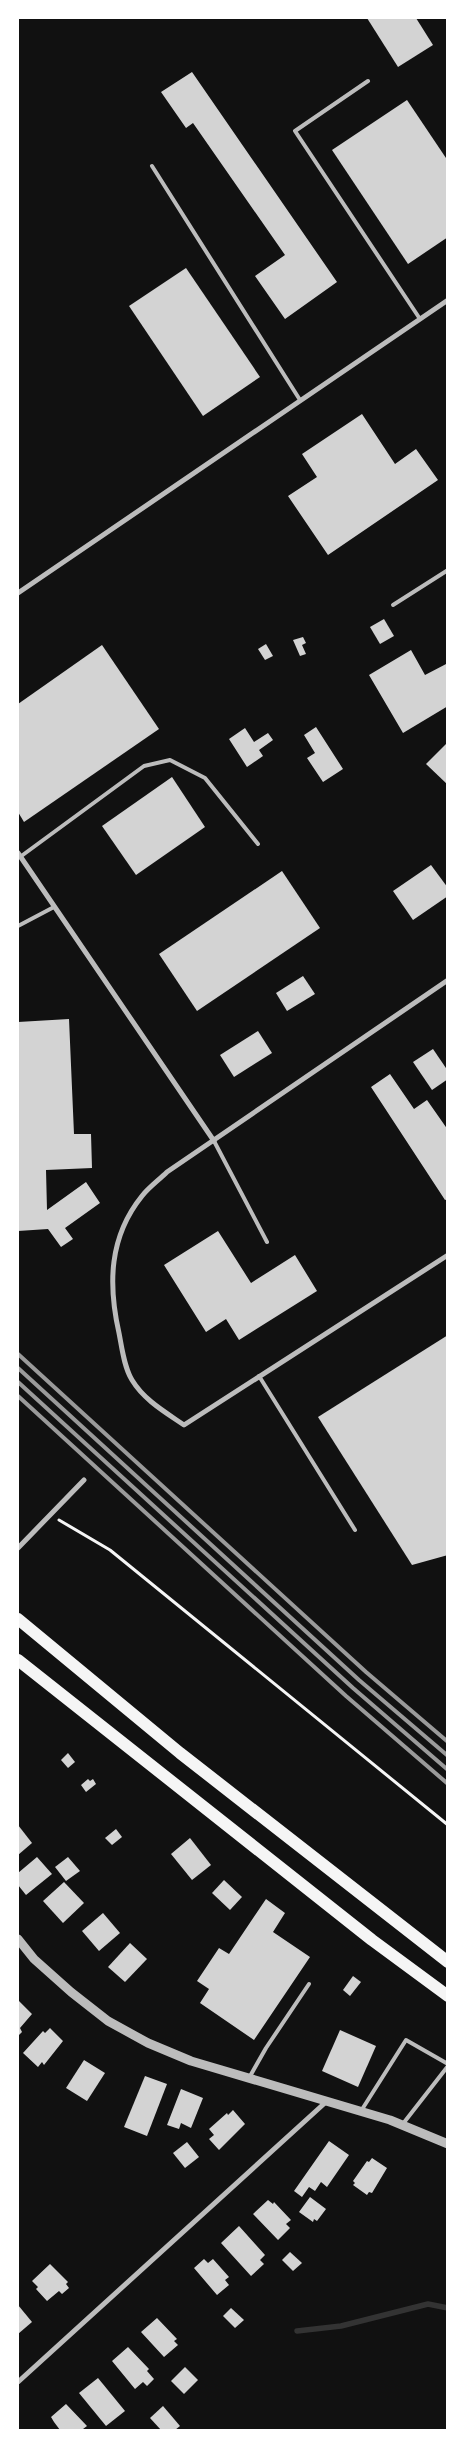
<svg xmlns="http://www.w3.org/2000/svg" width="465" height="2448" font-family="'Zilla Slab',serif">
	<style>
		.lines { fill: none; stroke-linecap: round; stroke-linejoin: round }
		.stream { stroke: #333; stroke-width: 5.5 }
		.building { fill: #d3d3d3 }
		.path { stroke: #f5f5f5; stroke-width: 3 }
		.service { stroke: #bcbcbc; stroke-width: 4 }
		.minor { stroke: #bcbcbc; stroke-width: 5 }
		.tertiary { stroke: #bcbcbc; stroke-width: 9 }
		.primary { stroke: #f5f5f5; stroke-width: 12 }
		.rail { stroke: #9a9a9a; stroke-width: 4 }
	</style>
	<rect width="100%" height="100%" fill="#111"/>
	<g class="lines">
		<polyline class="stream" points="297,2331 341,2326 428,2304 448,2308"/>
	</g>
	<g class="building">
		<polygon points="367,18 416,18 433,45 398,67"/>
		<polygon points="192,72 337,282 285,319 255,276 285,255 193,123 186,128 161,92"/>
		<polygon points="407,100 448,161 448,237 408,264 332,150"/>
		<polygon points="186,268 260,377 203,416 129,306"/>
		<polygon points="362,414 395,464 416,449 438,480 328,555 288,496 317,477 302,454"/>
		<polygon points="384,619 394,636 380,644 370,627"/>
		<polygon points="303,637 306,643 302,645 306,654 300,656 293,640"/>
		<polygon points="266,644 273,656 265,660 258,649"/>
		<polygon points="102,645 159,729 24,822 18,812 18,704"/>
		<polygon points="411,650 425,675 448,663 448,706 403,733 369,675"/>
		<polygon points="316,727 343,769 323,782 307,758 315,753 304,735"/>
		<polygon points="245,728 254,742 268,733 273,740 259,750 263,756 247,767 229,739"/>
		<polygon points="448,742 448,785 426,764"/>
		<polygon points="172,777 205,827 136,875 102,826"/>
		<polygon points="431,865 448,888 448,896 413,920 393,891"/>
		<polygon points="282,871 320,928 197,1011 159,954"/>
		<polygon points="303,976 315,994 287,1011 276,993"/>
		<polygon points="69,1019 74,1134 91,1134 92,1168 46,1170 47,1210 86,1182 100,1203 65,1228 73,1239 61,1247 48,1229 18,1231 18,1022"/>
		<polygon points="258,1031 272,1053 234,1077 220,1055"/>
		<polygon points="433,1049 448,1071 448,1079 432,1090 413,1062"/>
		<polygon points="390,1074 414,1109 427,1100 448,1130 448,1199 445,1200 371,1087"/>
		<polygon points="218,1231 251,1283 295,1255 317,1291 239,1340 226,1319 206,1332 164,1265"/>
		<polygon points="448,1335 448,1555 412,1565 318,1417"/>
		<polygon points="68,1753 75,1762 68,1768 61,1760"/>
		<polygon points="88,1779 90,1781 93,1779 96,1784 86,1792 81,1785"/>
		<polygon points="18,1825 32,1843 18,1855"/>
		<polygon points="116,1829 122,1837 112,1845 105,1838"/>
		<polygon points="190,1838 211,1865 192,1880 171,1854"/>
		<polygon points="37,1857 52,1874 26,1895 18,1885 18,1873"/>
		<polygon points="68,1857 80,1871 66,1881 55,1867"/>
		<polygon points="224,1880 242,1897 230,1910 212,1893"/>
		<polygon points="64,1882 84,1903 63,1923 43,1901"/>
		<polygon points="266,1899 285,1913 273,1932 310,1957 254,2040 200,2003 209,1989 197,1981 219,1948 229,1954"/>
		<polygon points="103,1913 120,1933 99,1951 82,1931"/>
		<polygon points="130,1943 147,1959 125,1982 108,1967"/>
		<polygon points="353,1976 361,1982 350,1996 343,1990"/>
		<polygon points="19,2001 32,2014 20,2028 22,2032 18,2036"/>
		<polygon points="50,2028 63,2041 44,2065 42,2062 38,2067 23,2053 43,2031 45,2033"/>
		<polygon points="340,2030 376,2046 358,2087 322,2071"/>
		<polygon points="84,2060 105,2073 87,2101 66,2088"/>
		<polygon points="145,2076 167,2084 147,2136 124,2127"/>
		<polygon points="181,2089 203,2098 191,2128 181,2123 179,2129 167,2125"/>
		<polygon points="233,2110 245,2124 219,2150 209,2139 214,2135 209,2129 227,2113 228,2115"/>
		<polygon points="329,2141 349,2155 327,2187 321,2182 315,2191 309,2187 302,2197 294,2191"/>
		<polygon points="187,2142 199,2157 185,2168 173,2153"/>
		<polygon points="372,2158 387,2168 372,2193 369,2192 367,2195 353,2185 355,2183 353,2181 367,2161 369,2162"/>
		<polygon points="310,2197 326,2209 317,2221 314,2219 313,2222 299,2212"/>
		<polygon points="268,2200 273,2204 274,2202 291,2220 286,2224 290,2228 278,2240 253,2214"/>
		<polygon points="239,2226 265,2255 260,2260 264,2264 251,2276 221,2243"/>
		<polygon points="290,2252 302,2263 293,2271 282,2260"/>
		<polygon points="204,2259 208,2263 213,2259 229,2277 225,2280 229,2285 217,2295 194,2268"/>
		<polygon points="50,2264 68,2282 66,2284 69,2288 62,2294 59,2291 47,2301 36,2289 38,2287 32,2281"/>
		<polygon points="18,2305 32,2322 18,2334"/>
		<polygon points="231,2308 244,2320 235,2328 223,2316"/>
		<polygon points="157,2318 177,2339 174,2341 178,2345 164,2357 141,2332"/>
		<polygon points="128,2347 149,2369 147,2371 154,2379 147,2386 143,2382 135,2389 112,2361"/>
		<polygon points="185,2367 198,2380 184,2394 171,2381"/>
		<polygon points="98,2378 125,2411 106,2426 79,2393"/>
		<polygon points="66,2404 87,2426 83,2429 84,2430 60,2430 54,2422 51,2417"/>
		<polygon points="163,2406 180,2426 175,2430 161,2430 150,2418"/>
	</g>
	<g class="lines">
		<polyline class="path" points="59,1520 110,1550 448,1825"/>
		<g class="service">
			<polyline points="368,81 295,131 420,319"/>
			<polyline points="152,166 300,400"/>
			<polyline points="393,605 448,570"/>
			<polyline points="20,857 144,766 170,760 205,778 258,844"/>
			<polyline points="18,926 54,907"/>
			<polyline points="214,1141 267,1242"/>
			<polyline points="259,1376 355,1530"/>
			<polyline points="249,2078 266,2048 309,1984"/>
			<polyline points="361,2111 406,2040 448,2064"/>
			<polyline points="402,2125 448,2066"/>
		</g>
		<g class="minor">
			<polyline points="18,593 448,300"/>
			<polyline points="18,853 214,1141"/>
			<path d="M448 980 167 1172C159 1180 149 1187 142 1196 109 1237 108 1284 119 1333 122 1348 124 1367 132 1380 144 1400 165 1412 184 1425L448 1255"/>
			<polyline points="18,1548 84,1480"/>
			<polyline points="18,2382 327,2101"/>
		</g>
		<polyline class="tertiary" points="18,1939 34,1959 71,1992 108,2021 148,2043 191,2061 390,2120 448,2144"/>
		<g class="primary">
			<polyline points="18,1619 180,1753 448,1962"/>
			<polyline points="18,1660 372,1940 448,1996"/>
		</g>
		<g class="rail">
			<polyline points="18,1354 366,1672 448,1742"/>
			<polyline points="18,1368 359,1680 448,1756"/>
			<polyline points="18,1382 353,1688 448,1770"/>
			<polyline points="18,1396 346,1696 448,1784"/>
		</g>
	</g>
	<rect width="465" height="2448" fill="none" stroke="#ffffff" stroke-width="38"/>
</svg>
